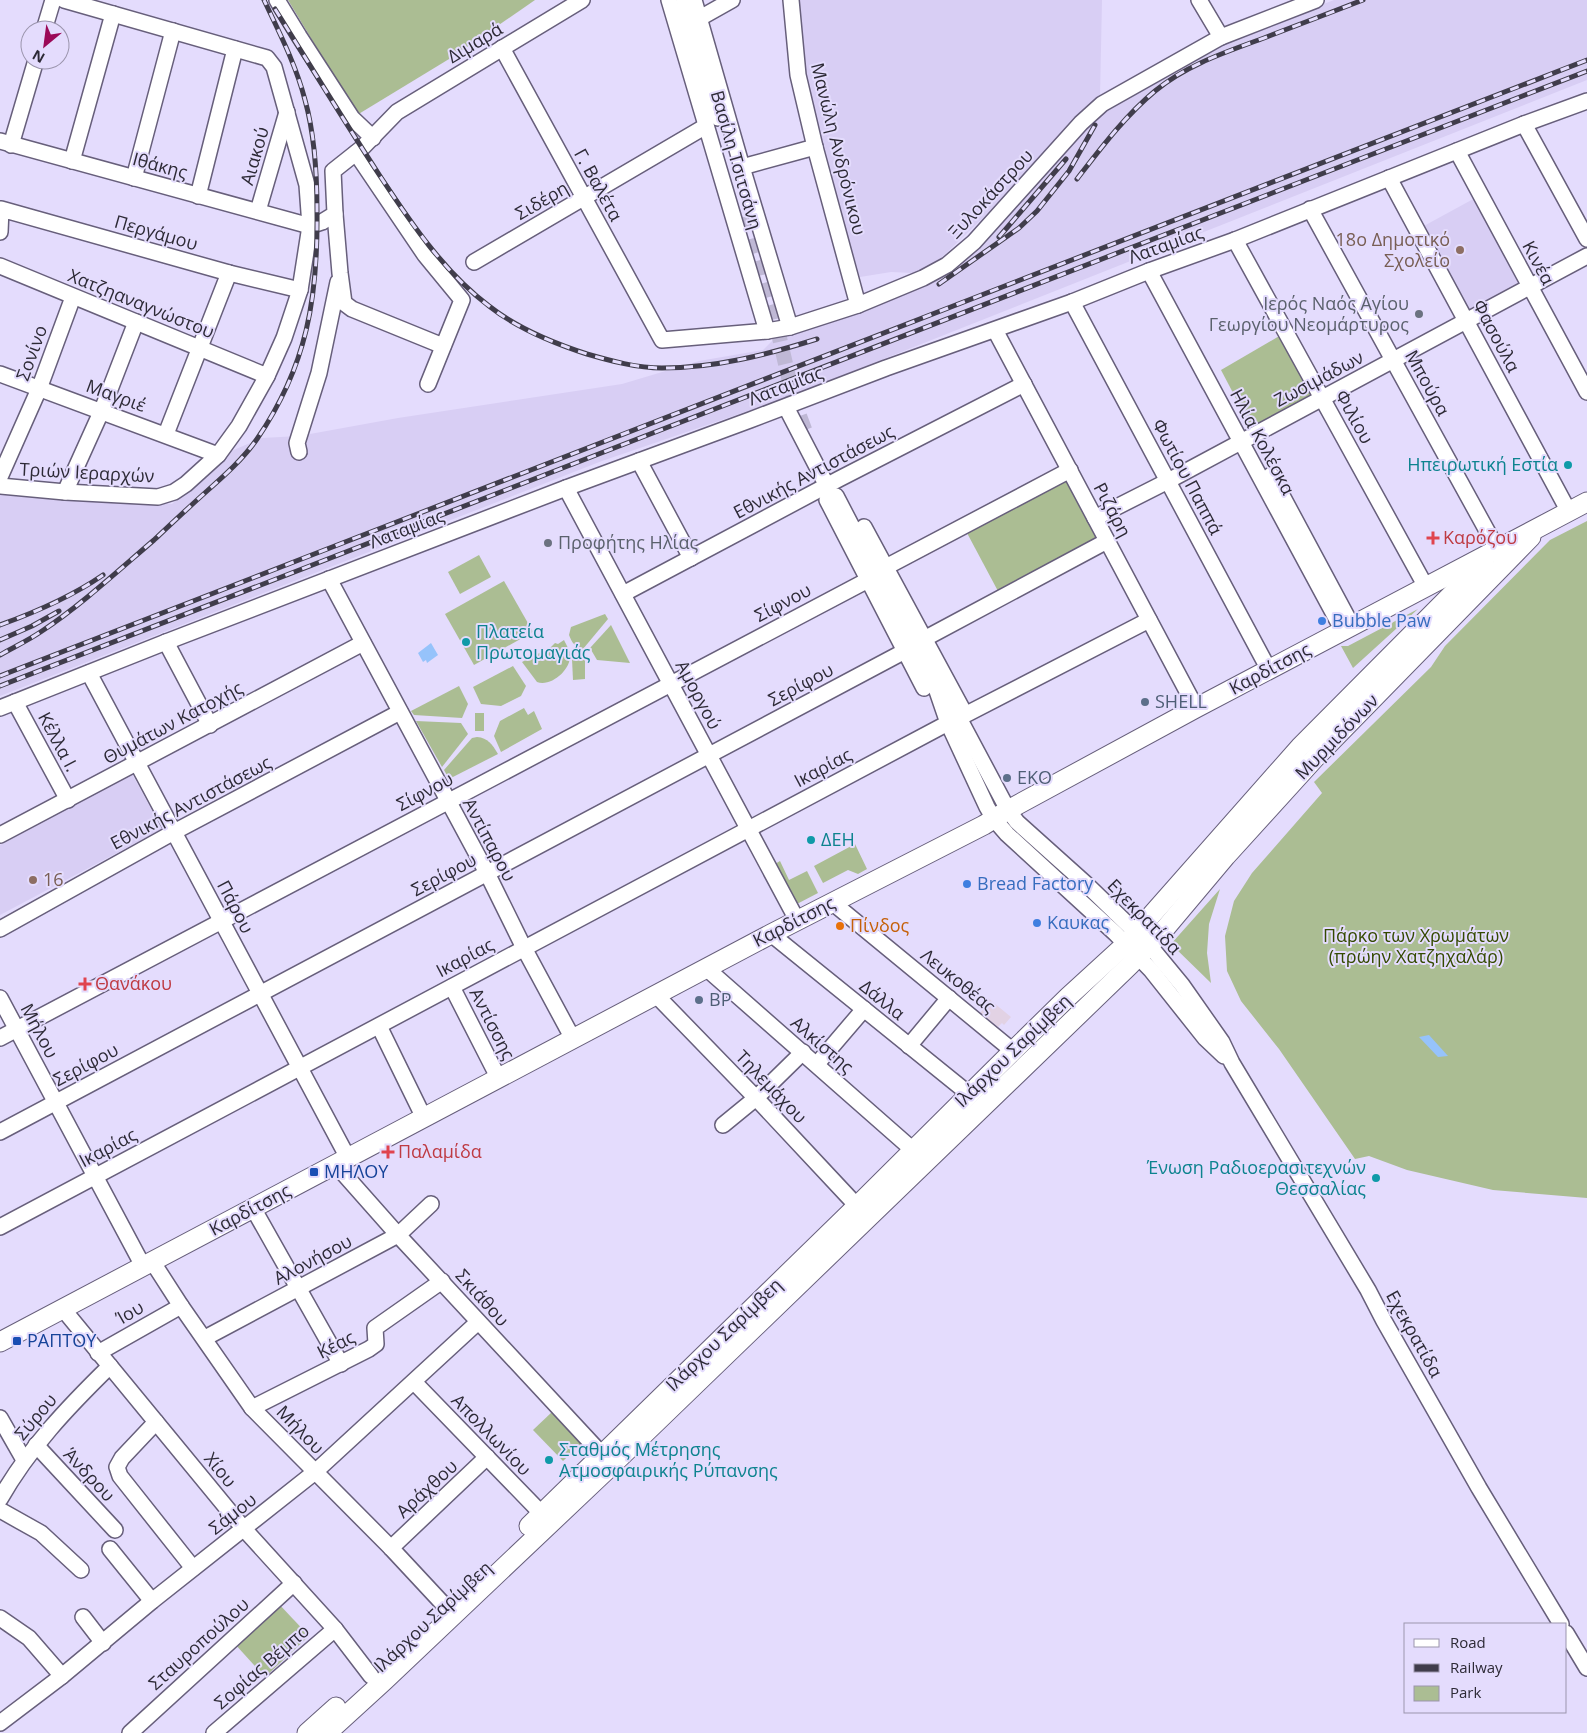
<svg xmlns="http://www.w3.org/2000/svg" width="1587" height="1733" font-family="'Open Sans',sans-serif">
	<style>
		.commercial { fill: #e2d2e4 }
		.built { fill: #d8cef4 }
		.green { fill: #abbd93 }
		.water { fill: #96c3fb }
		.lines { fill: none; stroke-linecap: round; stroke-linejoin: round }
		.minor-tunnel { stroke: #bfb8d5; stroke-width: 15; stroke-dasharray: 15 8; stroke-linecap: butt }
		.minor-casing { stroke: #675f7b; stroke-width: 18 }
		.major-casing { stroke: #675f7b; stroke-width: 21 }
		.minor { stroke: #fff; stroke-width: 15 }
		.major { stroke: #fff; stroke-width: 19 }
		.rail-casing { stroke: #403d4b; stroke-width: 5 }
		.rail { stroke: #e4dcfd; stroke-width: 3; stroke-dasharray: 9; stroke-linecap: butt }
		.education-dot { fill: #8d6e63; stroke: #e4dcfd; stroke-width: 2 }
		.worship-dot { fill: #6b7280; stroke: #e4dcfd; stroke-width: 2 }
		.culture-dot { fill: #0f9aa8; stroke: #e4dcfd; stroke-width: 2 }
		.health-dot { fill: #e0444e; stroke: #e4dcfd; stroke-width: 2 }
		.shop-dot { fill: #3f7fe0; stroke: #e4dcfd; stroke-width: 2 }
		.service-dot { fill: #5c6f8a; stroke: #e4dcfd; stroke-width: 2 }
		.food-dot { fill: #e8710a; stroke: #e4dcfd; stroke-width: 2 }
		.transit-dot { fill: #1a4fb4; stroke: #e4dcfd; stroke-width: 2 }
		.labels { text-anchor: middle; stroke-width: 4; stroke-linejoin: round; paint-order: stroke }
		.street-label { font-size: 18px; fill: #2d2a36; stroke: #e4dcfd }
		.education-label { font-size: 18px; fill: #785e54; stroke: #e4dcfd; text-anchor: end }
		.worship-label { font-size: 18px; fill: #5b616d; stroke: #e4dcfd; text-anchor: end }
		.culture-label { font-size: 18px; fill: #0d838f; stroke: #e4dcfd; text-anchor: start }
		.health-label { font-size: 18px; fill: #be3a42; stroke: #e4dcfd; text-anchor: start }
		.shop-label { font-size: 18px; fill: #366cbe; stroke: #e4dcfd; text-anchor: start }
		.service-label { font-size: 18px; fill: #4e5e75; stroke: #e4dcfd; text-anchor: start }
		.food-label { font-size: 18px; fill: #c56008; stroke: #e4dcfd; text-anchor: start }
		.park-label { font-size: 18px; fill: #344a00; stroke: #e4dcfd }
		.transit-label { font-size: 18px; fill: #164399; stroke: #e4dcfd; text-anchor: start }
	</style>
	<rect width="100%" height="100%" fill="#e4dcfd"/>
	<polygon class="commercial" points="988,998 1011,1017 1004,1025 1002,1023 998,1027 980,1013 984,1008 981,1006"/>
	<g class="built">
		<polygon points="794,0 1102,0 1100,97 1073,119 984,217 942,257 927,267 913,273 891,272 860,277 817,138 804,85"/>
		<polygon points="1334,0 1587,0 1587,80 780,400 602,461 0,696 0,491 172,504 229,452 262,438 299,436 398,418 622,384 699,361 763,350 774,339 813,328 861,312 901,295 930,281 958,265 971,254 1090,124 1109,108 1219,45"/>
		<polygon points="1477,197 1524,285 1470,314 1422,227"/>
		<polygon points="132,774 162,829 0,915 0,845"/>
	</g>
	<g class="green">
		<polygon points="288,0 535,0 454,56 357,115"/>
		<polygon points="1281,335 1316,395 1252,429 1221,370"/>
		<polygon points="1069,480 1101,540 999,593 967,533"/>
		<polygon points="1587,521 1587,1198 1493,1190 1407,1170 1369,1156 1355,1159 1279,1049 1241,1001 1227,971 1225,936 1234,901 1252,873 1322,793 1314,782 1431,667 1445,646 1550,540"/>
		<polygon points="479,555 491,577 460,594 448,572"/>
		<polygon points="504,581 533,632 474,665 445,614"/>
		<polygon points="1418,609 1353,668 1341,646 1348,646"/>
		<path d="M605 614 608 619 583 649C575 647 572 643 569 635L571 627Z"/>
		<polygon points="611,625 630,663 597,660 590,648"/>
		<path d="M564 640C566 644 570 651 570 655 571 670 551 687 537 682L522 662 551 647 555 643 558 644Z"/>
		<polygon points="572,659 585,659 585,679 573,680"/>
		<polygon points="513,666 526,686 521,696 501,706 481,704 473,687"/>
		<polygon points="459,686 468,704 462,718 414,715 411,711"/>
		<polygon points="524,708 528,715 534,711 542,729 501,752 494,736 500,721"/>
		<rect x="475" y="713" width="9" height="18"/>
		<polygon points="416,721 461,723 468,734 442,767"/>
		<path d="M477 737C488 738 492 744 498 754L449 779 444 770 472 738Z"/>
		<polygon points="855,844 867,869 858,874 848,870 823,883 814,866"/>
		<polygon points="780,861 789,880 807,871 818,893 795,905 775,864"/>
		<polygon points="1220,889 1209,924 1207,953 1211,983 1171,944"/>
		<polygon points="552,1412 582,1443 563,1461 533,1430"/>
		<polygon points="278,1603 309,1636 265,1677 234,1643"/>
	</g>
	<g class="water">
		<polygon points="431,643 438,655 427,663 426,660 423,662 418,653"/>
		<polygon points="1429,1035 1448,1056 1438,1057 1419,1037"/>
	</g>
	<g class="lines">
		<polyline class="minor-tunnel" points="747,216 775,318 794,401 807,436"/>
		<defs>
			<g id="minor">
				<polyline points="277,0 299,36 352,118 373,138"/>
				<polyline points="669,0 767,331"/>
				<polyline points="684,0 691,37 718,118"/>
				<polyline points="694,0 742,167 790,327"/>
				<polyline points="791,0 798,75 815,147 858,305"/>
				<polyline points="1199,0 1221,37"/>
				<polyline points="700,18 732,0"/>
				<polyline points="44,30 53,0"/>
				<polyline points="502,48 662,340 767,331 790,327 858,305 923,278 947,265 974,242 1081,123 1102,104 1221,37 1316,0"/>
				<polyline points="1524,124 1587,239"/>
				<polyline points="0,141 310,226 322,222 335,214 333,171 362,148 397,112 582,0"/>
				<polyline points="11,145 36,60"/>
				<polyline points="1457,151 1587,392"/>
				<polyline points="356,153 425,255 462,300 428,384"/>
				<polyline points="72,161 113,14"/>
				<polyline points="742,167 815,147"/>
				<polyline points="134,178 173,31"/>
				<polyline points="1389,178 1569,512"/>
				<polyline points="198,196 235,49"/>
				<polyline points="1310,209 1497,549"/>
				<polyline points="258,211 287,112"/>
				<polyline points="335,214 340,273 344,303 352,309 443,346"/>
				<polyline points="0,232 1,209 229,273 300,290"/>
				<polyline points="1235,240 1426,587"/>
				<polyline points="474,262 706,126"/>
				<polyline points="0,266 267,376"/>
				<polyline points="1149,271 1343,631"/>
				<polyline points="1072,302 1269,670"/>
				<polyline points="995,330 1196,708"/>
				<polyline points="0,374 218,455"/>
				<polyline points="786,407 827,486"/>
				<polyline points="166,434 229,273"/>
				<polyline points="299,452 297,443 319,373 338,282"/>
				<polyline points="639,461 691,558"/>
				<polyline points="1271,475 1352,626"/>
				<polyline points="0,477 39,389 73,297"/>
				<polyline points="0,486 65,492 158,497 174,492 186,484 218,455 239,426 267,376 284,338 300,290 310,226 307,185 274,67 267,58 64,0"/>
				<polyline points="566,488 797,920"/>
				<polyline points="65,492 102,410 136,322"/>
				<polyline points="836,496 936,688 948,723 987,807 994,819 1007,834 1115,933 1151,970 1205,1038 1224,1056"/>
				<polyline points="827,500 924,688"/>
				<polyline points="1095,518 1168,481 1587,256"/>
				<polyline points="864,527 965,714"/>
				<polyline points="886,567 1070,470"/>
				<polyline points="329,579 487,873 524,948 573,1039"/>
				<polyline points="623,594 839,479 1024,384"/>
				<polyline points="924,639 1107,541"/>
				<polyline points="166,642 210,725"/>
				<polyline points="89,673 348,1158"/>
				<polyline points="936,688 959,718 1008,810 1017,822 1085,883 1149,945 1182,985 1222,1042 1232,1063 1368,1290 1384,1321 1479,1488 1561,1624"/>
				<polyline points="15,702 68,800"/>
				<polyline points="0,708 166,642 566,488 750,420 886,368 1072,302 1149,271 1235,240 1524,124 1587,101"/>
				<polyline points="959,718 1149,620"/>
				<polyline points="0,835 363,643"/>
				<polyline points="833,903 1013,1051"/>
				<polyline points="0,929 174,832 400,712"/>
				<polyline points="771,934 969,1094"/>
				<polyline points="706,968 913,1150"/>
				<polyline points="452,987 499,1079"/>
				<polyline points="656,995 756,1098 857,1206"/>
				<polyline points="0,998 143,1266"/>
				<polyline points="379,1026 424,1118"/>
				<polyline points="0,1038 868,580"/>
				<polyline points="909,1046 949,998"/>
				<polyline points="817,1064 864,1009"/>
				<polyline points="723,1125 756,1098 803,1052"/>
				<polyline points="0,1132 905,651"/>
				<polyline points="336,1165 398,1235 609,1462"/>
				<polyline points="253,1208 341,1364"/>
				<polyline points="0,1227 948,723"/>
				<polyline points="152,1261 181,1306 252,1408 391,1548 445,1606"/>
				<polyline points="63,1309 244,1529 335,1629 371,1676"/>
				<polyline points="205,1338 398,1235 431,1204"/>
				<polyline points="98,1353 181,1306"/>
				<polyline points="414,1382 542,1514"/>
				<polyline points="252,1408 369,1349 376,1344 375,1328 442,1281"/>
				<polyline points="0,1418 24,1460"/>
				<polyline points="156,1422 122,1458 117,1467 120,1476 193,1568"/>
				<polyline points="36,1445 115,1530"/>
				<path d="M0 1499C29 1448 68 1407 110 1366"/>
				<polyline points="0,1510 41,1533 81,1570"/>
				<polyline points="391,1548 487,1457"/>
				<polyline points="110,1549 152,1601"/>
				<polyline points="83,1617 103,1643"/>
				<polyline points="0,1618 29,1638 62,1676"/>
				<polyline points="1566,1633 1587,1668"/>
				<polyline points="0,1723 62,1676 152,1601 315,1472 478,1322"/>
				<polyline points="130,1733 294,1583"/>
				<polyline points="214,1733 335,1629"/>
			</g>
			<g id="major">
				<polyline points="0,1342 771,934 984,825 1008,810 1196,708 1587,502"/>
				<polyline points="529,1526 857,1206 1013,1051 1068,997 1126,944 1300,747 1484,562"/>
				<polyline points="307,1733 336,1707"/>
				<polyline points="327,1733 384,1681 612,1465 1130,965 1163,931 1226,856 1315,758 1531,537"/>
			</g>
		</defs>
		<use href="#minor" class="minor-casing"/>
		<use href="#major" class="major-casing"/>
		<use href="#minor" class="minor"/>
		<use href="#major" class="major"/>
		<defs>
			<g id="rail">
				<path d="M275 9C310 65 344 121 380 176 411 223 444 272 489 306 518 329 553 343 587 354 611 361 637 368 662 368 715 368 766 355 817 339"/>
				<path d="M1077 179C1101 148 1125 116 1155 91 1186 65 1226 52 1264 38 1297 25 1330 13 1363 0"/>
				<polyline points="999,237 1066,159"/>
				<polyline points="939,284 1019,228 1037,211 1069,171 1095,125"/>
				<path d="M0 625C36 612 71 597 103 575"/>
				<polyline points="0,640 32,626 59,611"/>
				<path d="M0 655C14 647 29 640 42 631 80 606 119 570 154 540 171 524 189 507 207 491 225 475 243 459 257 439 307 366 318 298 317 211 317 174 315 136 305 100 296 65 279 32 264 0"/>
				<polyline points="0,676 1587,60"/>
				<polyline points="0,686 1587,71"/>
			</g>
		</defs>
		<use href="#rail" class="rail-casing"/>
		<use href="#rail" class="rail"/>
	</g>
	<g class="education-dot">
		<circle cx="1460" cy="250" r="5"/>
		<circle cx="33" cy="880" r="5"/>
	</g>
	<g class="worship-dot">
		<circle cx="1419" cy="314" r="5"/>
		<circle cx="548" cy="543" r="5"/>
	</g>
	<g class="culture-dot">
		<circle cx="1568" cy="465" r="5"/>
		<circle cx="466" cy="642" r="5"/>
		<circle cx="811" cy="840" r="5"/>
		<circle cx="1376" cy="1178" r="5"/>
		<circle cx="549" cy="1460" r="5"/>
	</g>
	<g class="health-dot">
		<path d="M1430.5 530.5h5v5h5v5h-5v5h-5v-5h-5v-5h5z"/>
		<path d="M82.5 976.5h5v5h5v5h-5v5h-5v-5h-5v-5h5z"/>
		<path d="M385.5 1144.5h5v5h5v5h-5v5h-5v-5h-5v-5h5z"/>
	</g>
	<g class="shop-dot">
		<circle cx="1322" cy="621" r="5"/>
		<circle cx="967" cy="884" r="5"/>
		<circle cx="1037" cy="923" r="5"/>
	</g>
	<g class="service-dot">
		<circle cx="1145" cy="702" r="5"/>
		<circle cx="1007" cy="778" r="5"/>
		<circle cx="699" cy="1000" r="5"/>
	</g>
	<circle class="food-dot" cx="840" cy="926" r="5"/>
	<g class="transit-dot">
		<rect x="309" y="1167" width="10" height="10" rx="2.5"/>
		<rect x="12" y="1336" width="10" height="10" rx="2.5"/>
	</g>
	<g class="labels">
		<g class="street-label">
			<text transform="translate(475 43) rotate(-31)" y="6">Διμαρά</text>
			<text transform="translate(838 149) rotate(76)" y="6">Μανώλη Ανδρόνικου</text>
			<text transform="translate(255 156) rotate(-74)" y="6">Αιακού</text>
			<text transform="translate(736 160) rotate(74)" y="6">Βασίλη Τσιτσάνη</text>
			<text transform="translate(160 166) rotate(15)" y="6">Ιθάκης</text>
			<text transform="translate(598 185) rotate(61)" y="6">Γ. Βαλέτα</text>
			<text transform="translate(991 194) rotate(-47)" y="6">Ξυλοκάστρου</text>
			<text transform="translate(542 201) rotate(-30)" y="6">Σιδέρη</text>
			<text transform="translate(156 233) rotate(16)" y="6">Περγάμου</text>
			<text transform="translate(1166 245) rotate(-20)" y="6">Λαταμίας</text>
			<text transform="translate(1538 263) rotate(62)" y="6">Κινέα</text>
			<text transform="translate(141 304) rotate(22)" y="6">Χατζηαναγνώστου</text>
			<text transform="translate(1496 336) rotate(62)" y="6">Φασούλα</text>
			<text transform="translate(32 353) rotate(-70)" y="6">Σονίνο</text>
			<text transform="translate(1319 379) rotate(-28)" y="6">Ζωσιμάδων</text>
			<text transform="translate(1427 383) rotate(61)" y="6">Μπούρα</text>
			<text transform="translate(786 386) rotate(-21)" y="6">Λαταμίας</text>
			<text transform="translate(116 396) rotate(20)" y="6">Μαγριέ</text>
			<text transform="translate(1354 417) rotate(61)" y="6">Φιλίου</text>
			<text transform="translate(1262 442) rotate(62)" y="6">Ηλία Κολέσκα</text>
			<text transform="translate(814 472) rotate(-28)" y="6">Εθνικής Αντιστάσεως</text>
			<text transform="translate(87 473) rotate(3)" y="6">Τριών Ιεραρχών</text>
			<text transform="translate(1187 477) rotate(62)" y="6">Φωτίου Παππά</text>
			<text transform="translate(1112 510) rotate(62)" y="6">Ριζάρη</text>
			<text transform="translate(407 529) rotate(-21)" y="6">Λαταμίας</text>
			<text transform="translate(783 603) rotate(-28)" y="6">Σίφνου</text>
			<text transform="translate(1270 669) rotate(-28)" y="6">Καρδίτσης</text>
			<text transform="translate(801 685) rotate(-28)" y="6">Σερίφου</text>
			<text transform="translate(698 695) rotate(62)" y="6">Αμοργού</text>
			<text transform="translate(173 723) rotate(-28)" y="6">Θυμάτων Κατοχής</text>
			<text transform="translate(1337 737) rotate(-46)" y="6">Μυρμιδόνων</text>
			<text transform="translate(58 742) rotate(62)" y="6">Κέλλα Ι.</text>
			<text transform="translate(823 768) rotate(-28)" y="6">Ικαρίας</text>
			<text transform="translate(425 792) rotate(-28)" y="6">Σίφνου</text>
			<text transform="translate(191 803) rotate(-28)" y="6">Εθνικής Αντιστάσεως</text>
			<text transform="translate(489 840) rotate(62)" y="6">Αντίπαρου</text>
			<text transform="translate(444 875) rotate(-28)" y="6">Σερίφου</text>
			<text transform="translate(235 907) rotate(62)" y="6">Πάρου</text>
			<text transform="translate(1144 917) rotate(46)" y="6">Εχεκρατίδα</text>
			<text transform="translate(794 922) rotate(-27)" y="6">Καρδίτσης</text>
			<text transform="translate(465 958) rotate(-28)" y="6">Ικαρίας</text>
			<text transform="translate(958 981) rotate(39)" y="6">Λευκοθέας</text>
			<text transform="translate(882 1000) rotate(39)" y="6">Δάλλα</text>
			<text transform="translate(492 1024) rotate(63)" y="6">Αντίσσης</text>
			<text transform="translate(39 1031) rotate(62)" y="6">Μήλου</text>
			<text transform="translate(822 1045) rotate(41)" y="6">Αλκίστης</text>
			<text transform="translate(1013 1051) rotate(-44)" y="6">Ιλάρχου Σαρίμβεη</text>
			<text transform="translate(86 1065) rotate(-28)" y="6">Σερίφου</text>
			<text transform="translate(771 1087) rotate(46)" y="6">Τηλεμάχου</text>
			<text transform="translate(108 1148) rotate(-28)" y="6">Ικαρίας</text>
			<text transform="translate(250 1210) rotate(-28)" y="6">Καρδίτσης</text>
			<text transform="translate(313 1260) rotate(-28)" y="6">Αλονήσου</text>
			<text transform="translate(482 1298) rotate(48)" y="6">Σκιάθου</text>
			<text transform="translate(130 1313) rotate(-30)" y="6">Ίου</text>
			<text transform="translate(1414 1334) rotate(61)" y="6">Εχεκρατίδα</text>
			<text transform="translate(724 1335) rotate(-44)" y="6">Ιλάρχου Σαρίμβεη</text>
			<text transform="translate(336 1345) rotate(-27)" y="6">Κέας</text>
			<text transform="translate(36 1417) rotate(-50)" y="6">Σύρου</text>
			<text transform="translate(300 1430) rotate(46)" y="6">Μήλου</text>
			<text transform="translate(491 1435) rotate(46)" y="6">Απολλωνίου</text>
			<text transform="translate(220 1470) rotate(51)" y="6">Χίου</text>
			<text transform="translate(89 1475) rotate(47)" y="6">Άνδρου</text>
			<text transform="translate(427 1489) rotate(-43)" y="6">Αράχθου</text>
			<text transform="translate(233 1514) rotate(-38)" y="6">Σάμου</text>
			<text transform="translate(433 1617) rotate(-43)" y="6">Ιλάρχου Σαρίμβεη</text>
			<text transform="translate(199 1644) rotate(-42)" y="6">Σταυροπούλου</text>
			<text transform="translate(262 1667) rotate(-41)" y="6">Σοφίας Βέμπο</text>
		</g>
		<g class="education-label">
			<text x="1450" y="246">18ο Δημοτικό<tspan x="1450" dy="21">Σχολείο</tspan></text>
			<text x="43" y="886" text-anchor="start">16</text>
		</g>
		<g class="worship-label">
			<text x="1409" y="310">Ιερός Ναός Αγίου<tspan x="1409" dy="21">Γεωργίου Νεομάρτυρος</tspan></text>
			<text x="558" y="549" text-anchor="start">Προφήτης Ηλίας</text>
		</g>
		<g class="culture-label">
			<text x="1558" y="471" text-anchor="end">Ηπειρωτική Εστία</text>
			<text x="476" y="638">Πλατεία<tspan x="476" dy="21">Πρωτομαγιάς</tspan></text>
			<text x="821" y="846">ΔΕΗ</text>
			<text x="1366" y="1174" text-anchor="end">Ένωση Ραδιοερασιτεχνών<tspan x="1366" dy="21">Θεσσαλίας</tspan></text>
			<text x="559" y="1456">Σταθμός Μέτρησης<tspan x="559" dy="21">Ατμοσφαιρικής Ρύπανσης</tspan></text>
		</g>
		<g class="health-label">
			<text x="1443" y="544">Καρόζου</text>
			<text x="95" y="990">Θανάκου</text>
			<text x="398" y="1158">Παλαμίδα</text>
		</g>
		<g class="shop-label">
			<text x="1332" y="627">Bubble Paw</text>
			<text x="977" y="890">Bread Factory</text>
			<text x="1047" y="929">Καυκας</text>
		</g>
		<g class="service-label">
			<text x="1155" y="708">SHELL</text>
			<text x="1017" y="784">EKO</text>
			<text x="709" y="1006">BP</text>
		</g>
		<g class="food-label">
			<text x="850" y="932">Πίνδος</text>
		</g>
		<g class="park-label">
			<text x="1416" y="942">Πάρκο των Χρωμάτων<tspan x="1416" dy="21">(πρώην Χατζηχαλάρ)</tspan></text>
		</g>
		<g class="transit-label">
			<text x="324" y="1178">ΜΗΛΟΥ</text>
			<text x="27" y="1347">ΡΑΠΤΟΥ</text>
		</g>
	</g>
	<rect x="1404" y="1623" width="162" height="90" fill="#e4dcfd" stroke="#9b95ad"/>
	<rect x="1414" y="1639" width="25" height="8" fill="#ffffff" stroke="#9b95ad"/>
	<text x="1450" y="1648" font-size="15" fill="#2d2a36">Road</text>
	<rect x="1414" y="1664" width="25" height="8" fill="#403d4b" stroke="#9b95ad"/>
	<text x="1450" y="1673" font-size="15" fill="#2d2a36">Railway</text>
	<rect x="1414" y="1686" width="25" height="15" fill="#abbd93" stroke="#9b95ad"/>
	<text x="1450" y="1698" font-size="15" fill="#2d2a36">Park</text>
	<g transform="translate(45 45) rotate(209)"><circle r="24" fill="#e4dcfd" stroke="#9b95ad"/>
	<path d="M0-4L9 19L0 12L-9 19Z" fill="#9b0958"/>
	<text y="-8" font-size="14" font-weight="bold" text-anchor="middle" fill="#2d2a36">N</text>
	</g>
</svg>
